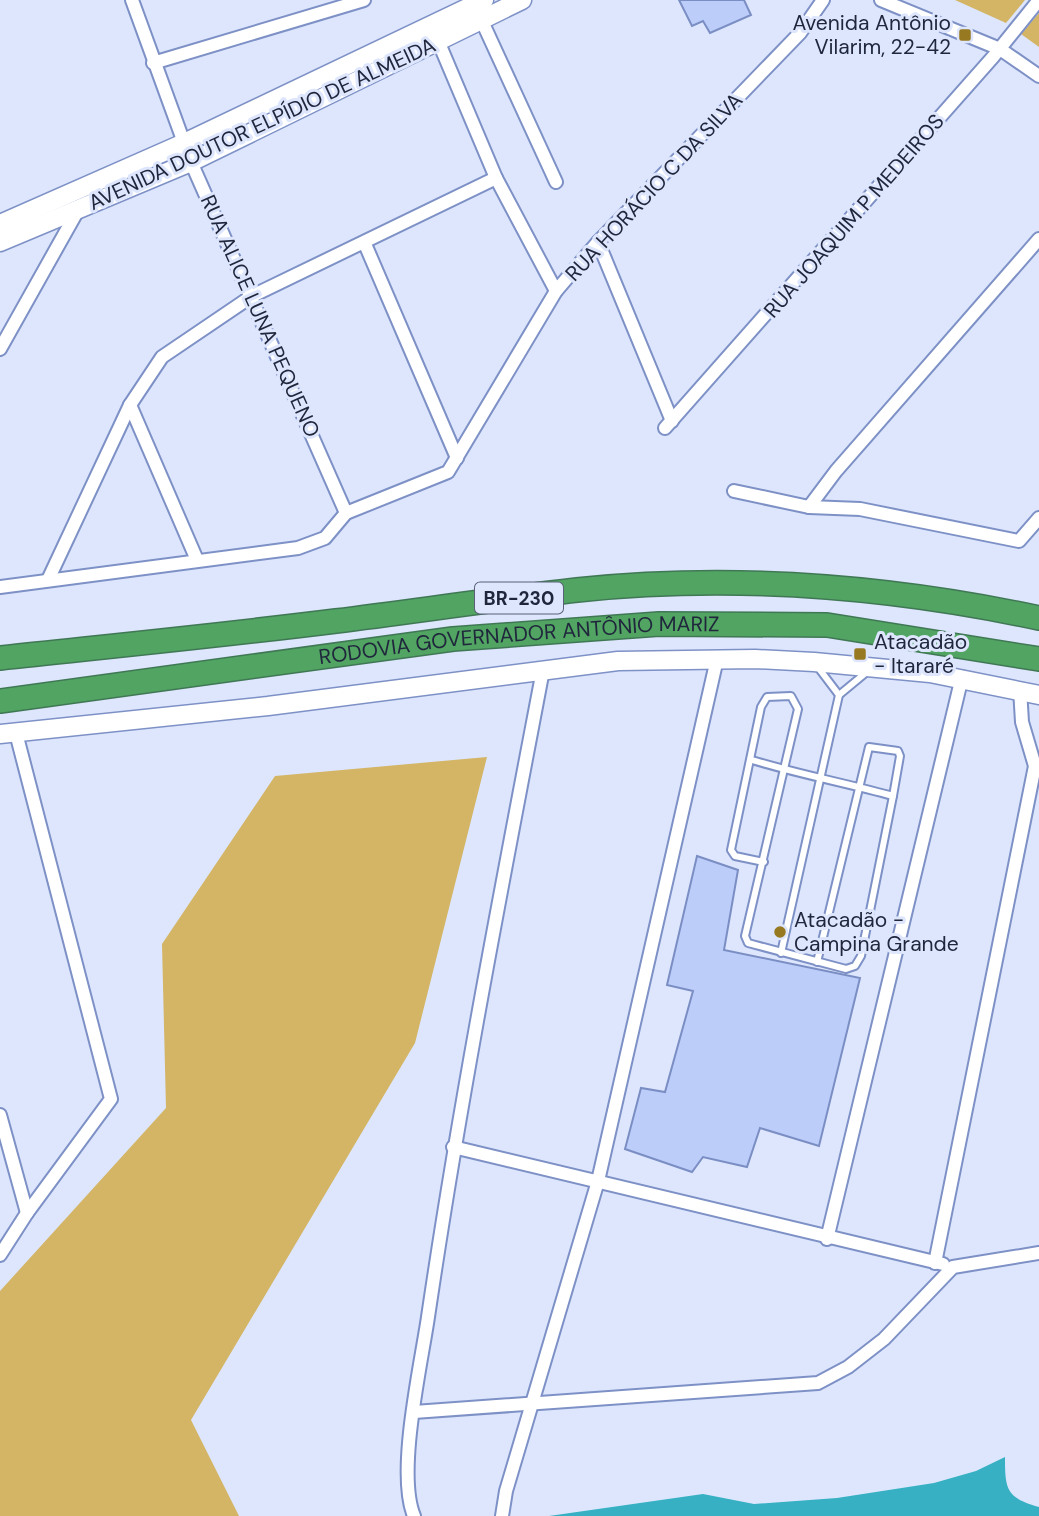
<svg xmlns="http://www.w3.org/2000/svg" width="1039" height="1516" font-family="'DM Sans',sans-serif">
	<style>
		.green { fill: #d3b565 }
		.water { fill: #36b0c2 }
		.building { fill: #bccdfa; stroke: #7b8ec3; stroke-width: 2 }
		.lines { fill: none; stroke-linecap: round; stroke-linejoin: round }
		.lane-casing { stroke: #7e91c6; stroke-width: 10 }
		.street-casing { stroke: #7e91c6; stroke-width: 16 }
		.secondary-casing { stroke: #7e91c6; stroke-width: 21 }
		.highway-casing { stroke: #407855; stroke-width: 26 }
		.lane { stroke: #fff; stroke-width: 6 }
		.street { stroke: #fff; stroke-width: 12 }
		.secondary { stroke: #fff; stroke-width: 18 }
		.highway { stroke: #51a462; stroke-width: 23 }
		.poi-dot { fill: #977921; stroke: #dde6fd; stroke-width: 2.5 }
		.labels { text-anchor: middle; stroke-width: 6; stroke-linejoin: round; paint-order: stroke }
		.shield { fill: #dde6fd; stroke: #596077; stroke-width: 2 }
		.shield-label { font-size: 19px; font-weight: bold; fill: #20273d }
		.poi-label { font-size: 21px; fill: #20273d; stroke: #dde6fd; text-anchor: start }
		.street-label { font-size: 21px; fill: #20273d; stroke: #dde6fd }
	</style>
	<rect width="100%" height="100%" fill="#dde6fd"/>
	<g class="green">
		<polygon points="955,0 1025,0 1006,23"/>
		<polygon points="1039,13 1039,47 1021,34"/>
		<polygon points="487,757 415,1043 191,1420 239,1516 0,1516 0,1291 166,1108 162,944 275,776"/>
	</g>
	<path class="water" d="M1005 1457C1005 1489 1006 1498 1039 1507V1516H549L703 1494 754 1504 837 1498 934 1483 976 1471Z"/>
	<g class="building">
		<polygon points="679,0 744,0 751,15 710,33 703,21 692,26"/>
		<polygon points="697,856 738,870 724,950 860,978 819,1146 760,1128 747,1167 703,1157 692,1172 625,1149 641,1088 665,1092 693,991 667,985"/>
	</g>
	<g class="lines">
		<defs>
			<g id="lane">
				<polyline points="817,666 839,695"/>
				<path d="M752 760C798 774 846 783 893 796L900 756 898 751 869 747 817 962"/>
				<polyline points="764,862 735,856 731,850 761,707 767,697 791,696 798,709 745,936 748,943 846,969 855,966 861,956 893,796"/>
				<polyline points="781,953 839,695 868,671"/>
			</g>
			<g id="street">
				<polyline points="132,0 191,162 346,513"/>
				<polyline points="881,0 1000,49 1039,76"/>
				<polyline points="481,19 556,182"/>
				<polyline points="436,36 496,178 556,291"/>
				<polyline points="153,63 364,0"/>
				<polyline points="598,242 672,421"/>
				<polyline points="365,244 457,458"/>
				<polyline points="0,349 78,210"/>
				<polyline points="130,405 197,560"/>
				<polyline points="665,428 993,57 1039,0"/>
				<polyline points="734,491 809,507 860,509 1019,541 1039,518"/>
				<polyline points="809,507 836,471 1039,239"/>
				<polyline points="48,580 130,405 162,357 252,296 496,178"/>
				<polyline points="0,587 298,548 325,538 346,513 448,472 556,291 598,242 800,33 823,0"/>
				<polyline points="0,1115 27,1213"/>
				<polyline points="453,1147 943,1264"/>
				<polyline points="827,1239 962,677"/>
				<polyline points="0,1255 27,1213 111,1099 16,733"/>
				<polyline points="935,1263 1035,766 1022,722 1020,689"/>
				<polyline points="414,1412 818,1383 848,1367 884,1339 953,1267 1039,1253"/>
				<path d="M414 1516C396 1473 421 1365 428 1317 460 1100 502 885 543 670"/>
				<polyline points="502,1516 506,1491 598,1181 717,659"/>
			</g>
			<g id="secondary">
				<polyline points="0,224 184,143 484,0"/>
				<polyline points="0,242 191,162 522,0"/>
				<polyline points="0,734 268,706 618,661 755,659 814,662 930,673 1039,695"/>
			</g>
			<g id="highway">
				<path d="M0 658C112 646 224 635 336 621 416 611 497 599 577 590 730 574 888 586 1039 618"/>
				<path id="s1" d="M0 701 453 639 659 624 827 625 1039 659"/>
			</g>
		</defs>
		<use href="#lane" class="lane-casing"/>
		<use href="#street" class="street-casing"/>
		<use href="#secondary" class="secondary-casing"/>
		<use href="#highway" class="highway-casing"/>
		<use href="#lane" class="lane"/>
		<use href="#street" class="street"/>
		<use href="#secondary" class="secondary"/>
		<use href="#highway" class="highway"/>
	</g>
	<g class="poi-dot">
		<rect x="958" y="28" width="14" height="14" rx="3.5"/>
		<rect x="853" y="647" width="14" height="14" rx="3.5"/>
		<circle cx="780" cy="932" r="7"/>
	</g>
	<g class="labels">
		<rect class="shield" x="475" y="582.5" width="88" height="31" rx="5"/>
		<g class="shield-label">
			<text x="519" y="605">BR-230</text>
		</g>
		<g class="poi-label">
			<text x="951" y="30" text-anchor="end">Avenida Antônio<tspan x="951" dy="24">Vilarim, 22-42</tspan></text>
			<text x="874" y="649">Atacadão<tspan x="874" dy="24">- Itararé</tspan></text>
			<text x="794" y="927">Atacadão -<tspan x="794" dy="24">Campina Grande</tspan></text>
		</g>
		<g class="street-label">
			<text transform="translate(262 124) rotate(-25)" y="7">AVENIDA DOUTOR ELPÍDIO DE ALMEIDA</text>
			<text transform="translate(654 187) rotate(-47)" y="7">RUA HORÁCIO C DA SILVA</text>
			<text transform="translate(854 216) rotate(-49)" y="7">RUA JOAQUIM P MEDEIROS</text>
			<text transform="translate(260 316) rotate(66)" y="7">RUA ALICE LUNA PEQUENO</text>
			<text dy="7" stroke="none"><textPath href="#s1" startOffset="523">RODOVIA GOVERNADOR ANTÔNIO MARIZ</textPath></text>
		</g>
	</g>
</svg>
